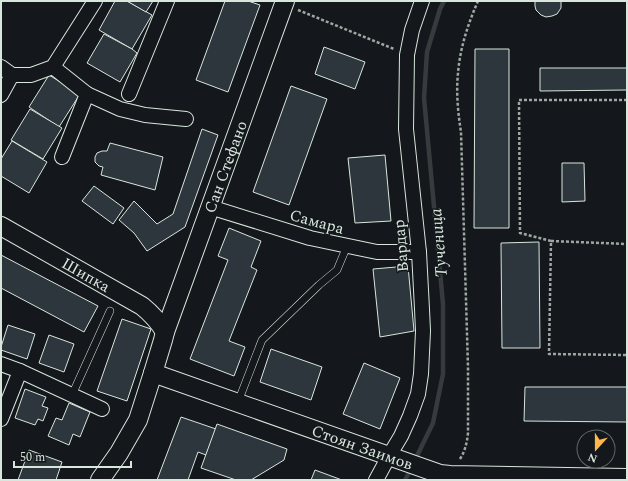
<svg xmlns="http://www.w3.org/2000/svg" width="628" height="481" font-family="Spectral,serif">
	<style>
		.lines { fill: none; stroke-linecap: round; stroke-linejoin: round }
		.stream { stroke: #363b3e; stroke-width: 4.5 }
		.building { fill: #2c363c; stroke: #d8e6dc }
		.service-casing { stroke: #d8e6dc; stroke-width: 8 }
		.minor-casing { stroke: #d8e6dc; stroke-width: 16 }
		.tertiary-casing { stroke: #d8e6dc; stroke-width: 20 }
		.path { stroke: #9da8a2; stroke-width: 2.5; stroke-dasharray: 3 2; stroke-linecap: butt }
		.service { stroke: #14181c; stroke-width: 7 }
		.minor { stroke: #14181c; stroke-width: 14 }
		.tertiary { stroke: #14181c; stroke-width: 18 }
		.labels { text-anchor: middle; stroke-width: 3; stroke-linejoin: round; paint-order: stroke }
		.street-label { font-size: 16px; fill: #d8e6dc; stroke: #14181c }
		.water-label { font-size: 17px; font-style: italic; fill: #d8e6dc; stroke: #14181c }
	</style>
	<rect width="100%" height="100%" fill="#14181c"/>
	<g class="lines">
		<g class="stream">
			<polyline points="415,460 433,423 443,374 443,304 424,98 427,52 440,9 444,1"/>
			<polyline points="405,480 411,469"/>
		</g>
	</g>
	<g class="building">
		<polygon points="115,1 127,1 152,15 132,49 99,30"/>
		<polygon points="127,1 153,1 146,12"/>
		<polygon points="225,1 248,1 260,5 228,92 196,80"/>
		<polygon points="535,1 561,1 561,8 557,14 552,16 546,17 541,15 536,10 535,6"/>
		<polygon points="104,34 132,49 137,53 120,82 87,63"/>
		<polygon points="324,47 365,62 355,89 315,74"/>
		<polygon points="475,49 509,49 509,228 474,228"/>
		<polygon points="540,68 627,68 627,90 540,91"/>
		<polygon points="49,75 80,94 59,127 29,107"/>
		<polygon points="291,86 327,99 289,205 253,192"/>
		<polygon points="30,109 62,128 43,159 11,140"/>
		<polygon points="202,129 218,135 185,227 147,251 134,233 119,220 134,201 157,224 173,214"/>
		<polygon points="12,141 47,162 29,193 1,176 1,159"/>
		<polygon points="110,143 163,157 155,190 101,175 103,167 99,166 95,162 95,157 97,153 102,151 107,151"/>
		<polygon points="385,155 391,221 355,223 348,158"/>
		<polygon points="562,163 584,163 585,201 562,202"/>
		<polygon points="94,186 124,208 113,224 82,201"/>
		<polygon points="229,228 261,241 251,267 257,270 229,341 245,347 234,376 190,359 228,260 218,256"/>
		<polygon points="539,242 540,348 502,348 501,243"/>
		<polygon points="1,255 98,306 84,332 1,288"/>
		<polygon points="408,266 414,331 380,337 373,269"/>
		<polygon points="122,319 151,329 127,401 97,391"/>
		<polygon points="8,325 35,334 27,359 1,350 1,347"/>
		<polygon points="49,335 74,344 64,372 39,363"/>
		<polygon points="271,349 322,367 311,400 260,382"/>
		<polygon points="364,363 400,378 380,429 343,414"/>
		<polygon points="525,387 627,387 627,422 524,421"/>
		<polygon points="25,389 46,397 42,406 48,408 43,421 38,419 35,425 15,418"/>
		<polygon points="69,403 90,412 80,437 73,434 69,445 48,436 56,418 62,420"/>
		<polygon points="181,417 216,429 206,455 198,452 188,480 157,480"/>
		<polygon points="217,424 287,449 284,460 251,480 236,480 201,468"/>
		<polygon points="29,450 62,462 56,480 18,480"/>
		<polygon points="315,470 342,480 311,480"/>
	</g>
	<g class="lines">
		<defs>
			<g id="service">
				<polyline points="72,395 110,311"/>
				<polyline points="238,402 262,340 319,285 337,270 347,246"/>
			</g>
			<g id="minor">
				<polyline points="1,67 12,75"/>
				<polyline points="53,67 87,94 62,157"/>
				<polyline points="87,94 120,109 145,115 186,119"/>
				<polyline points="129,94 167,1"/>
				<polyline points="1,95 12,75 31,75 53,67 95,1"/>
				<polyline points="210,207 310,238 377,252 419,252"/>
				<polyline points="1,364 20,371 1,419"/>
				<polyline points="20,371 102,409"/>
				<polyline points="376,480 389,456 401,436 410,416 418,394 421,374 423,331 422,309 419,252 406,129 407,55 412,30 422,1"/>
			</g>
			<g id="tertiary">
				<path id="s1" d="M1 226 142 306C152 314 159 322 165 332"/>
				<path id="s2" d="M153 373 440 474 450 475 627 478"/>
				<path id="s3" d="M100 480 119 453 138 420 153 373 163 340 165 332 285 1"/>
			</g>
		</defs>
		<use href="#service" class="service-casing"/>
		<use href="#minor" class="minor-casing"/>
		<use href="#tertiary" class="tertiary-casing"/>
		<g class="path">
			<polyline points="298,10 394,49"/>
			<polyline points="627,100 519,100 520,233 551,241 549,354 627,355"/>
			<polyline points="551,241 627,244"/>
			<path d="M460 459C465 451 467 443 468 433V367L461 132C458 113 456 93 458 73 460 48 468 24 478 1"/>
		</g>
		<use href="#service" class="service"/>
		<use href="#minor" class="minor"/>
		<use href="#tertiary" class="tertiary"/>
	</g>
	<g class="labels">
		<g class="street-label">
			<text dy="6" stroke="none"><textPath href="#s3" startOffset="339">Сан Стефано</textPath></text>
			<text transform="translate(317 221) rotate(15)" y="6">Самара</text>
			<text transform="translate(400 246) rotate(-95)" y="6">Вардар</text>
			<text dy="6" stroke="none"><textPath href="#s1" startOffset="98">Шипка</textPath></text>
			<text dy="6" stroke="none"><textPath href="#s2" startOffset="222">Стоян Заимов</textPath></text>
		</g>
		<g class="water-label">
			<text transform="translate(438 243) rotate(-95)" y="6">Тученица</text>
		</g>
	</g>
	<rect width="628" height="481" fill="none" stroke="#d8e6dc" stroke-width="4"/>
	<g transform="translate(596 449) rotate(201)"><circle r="19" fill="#14181c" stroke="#626a69"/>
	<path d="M0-3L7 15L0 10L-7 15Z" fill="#ffb74d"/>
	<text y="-6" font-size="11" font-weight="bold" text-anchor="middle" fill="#d8e6dc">N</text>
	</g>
	<path d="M14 461v6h117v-6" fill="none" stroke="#d8e6dc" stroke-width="2"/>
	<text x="20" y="461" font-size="12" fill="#d8e6dc" stroke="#14181c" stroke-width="3" paint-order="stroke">50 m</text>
</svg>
